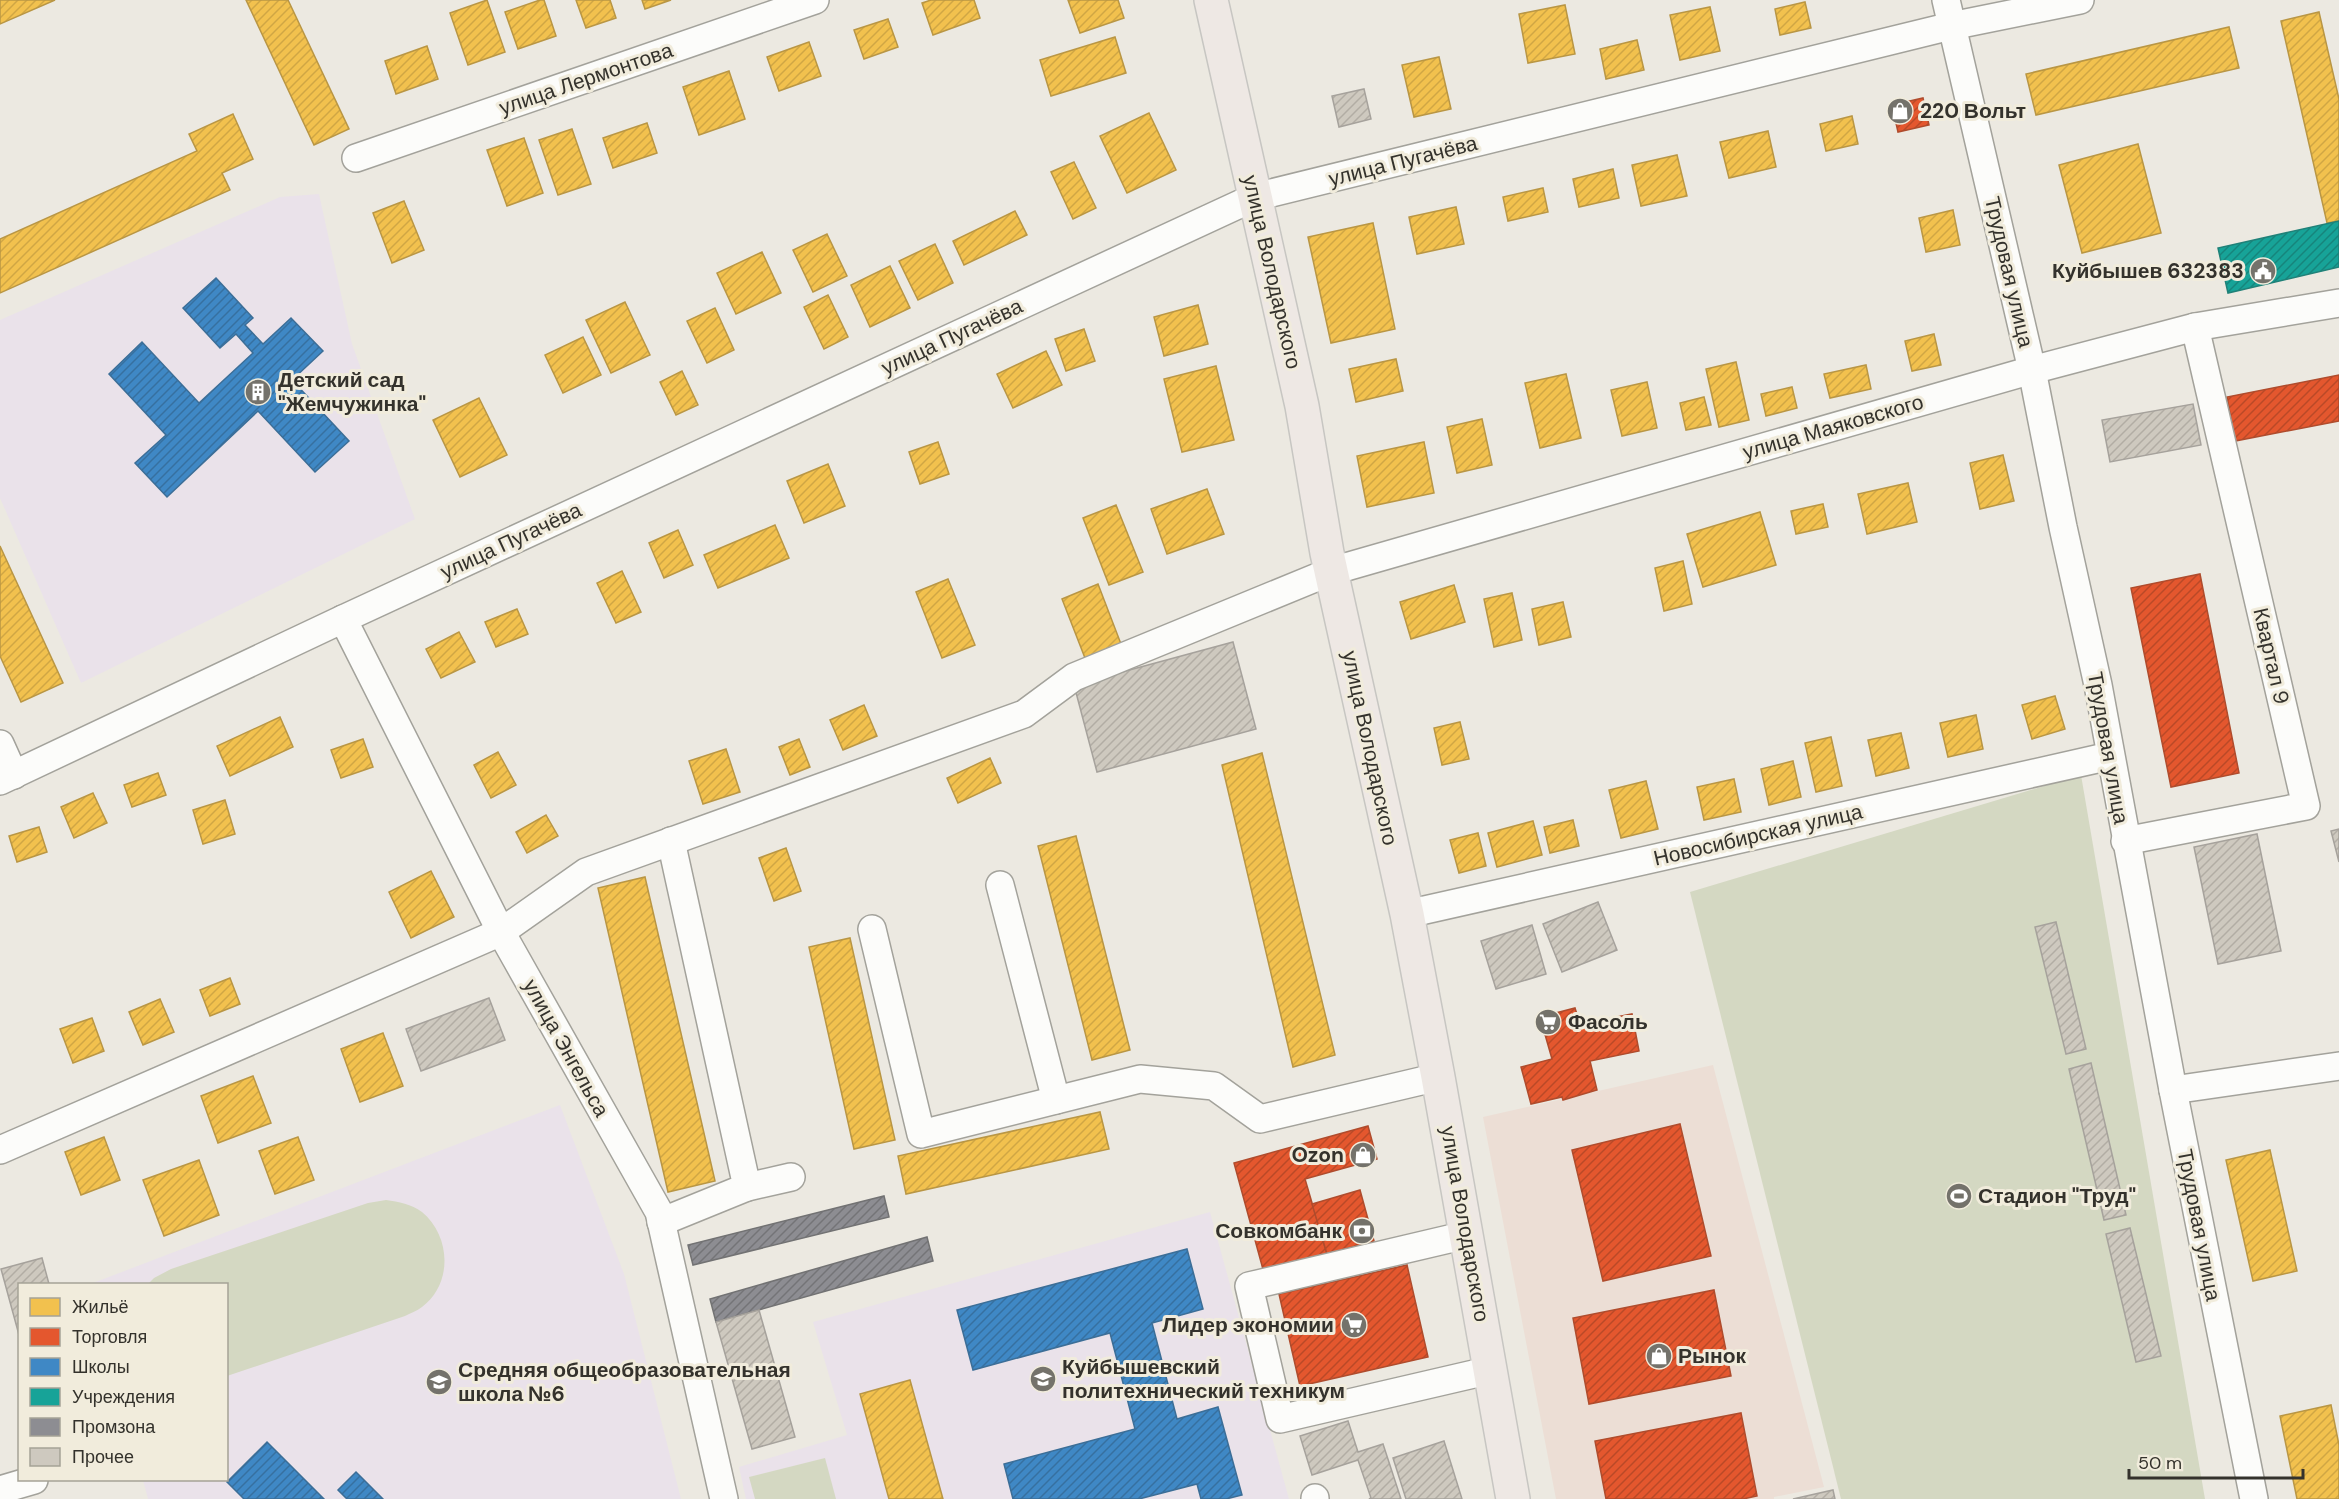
<svg xmlns="http://www.w3.org/2000/svg" width="2339" height="1499" font-family="'DM Sans',sans-serif">
	<style>
		.commercial { fill: #ecded5 }
		.education { fill: #eae2ea }
		.garden { fill: #d4d8c2 }
		.homes { fill: url(#homes-hatch); stroke: #b99644; stroke-width: 1.5 }
		.shops { fill: url(#shops-hatch); stroke: #af4c2d; stroke-width: 1.5 }
		.schools { fill: url(#schools-hatch); stroke: #3c6e97; stroke-width: 1.5 }
		.public { fill: url(#public-hatch); stroke: #208178; stroke-width: 1.5 }
		.industry { fill: url(#industry-hatch); stroke: #727273; stroke-width: 1.5 }
		.building { fill: url(#building-hatch); stroke: #a6a29c; stroke-width: 1.5 }
		.lines { fill: none; stroke-linecap: round; stroke-linejoin: round }
		.minor-casing { stroke: #a3a29b; stroke-width: 30 }
		.major-casing { stroke: #c7c6c2; stroke-width: 36 }
		.minor { stroke: #fcfcfa; stroke-width: 27 }
		.major { stroke: #eee8e4; stroke-width: 33 }
		.labels { text-anchor: middle; stroke-width: 6; stroke-linejoin: round; paint-order: stroke }
		.street-label { font-size: 21px; fill: #34322c; stroke: #f1ecdc }
		.poi-label { font-size: 21px; font-weight: bold; fill: #34322c; stroke: #f1ecdc; text-anchor: start }
	</style>
	<defs>
		<pattern id="homes-hatch" width="6" height="6" patternUnits="userSpaceOnUse" patternTransform="scale(1.5)"><rect width="6" height="6" fill="#f2c14e"/><path d="M-1 1l2-2M0 6l6-6M5 7l2-2" fill="none" stroke="#d0a644"/></pattern>
		<pattern id="shops-hatch" width="6" height="6" patternUnits="userSpaceOnUse" patternTransform="scale(1.5)"><rect width="6" height="6" fill="#e4572e"/><path d="M-1 1l2-2M0 6l6-6M5 7l2-2" fill="none" stroke="#ba4927"/></pattern>
		<pattern id="schools-hatch" width="6" height="6" patternUnits="userSpaceOnUse" patternTransform="scale(1.5)"><rect width="6" height="6" fill="#3f88c5"/><path d="M-1 1l2-2M0 6l6-6M5 7l2-2" fill="none" stroke="#3670a0"/></pattern>
		<pattern id="public-hatch" width="6" height="6" patternUnits="userSpaceOnUse" patternTransform="scale(1.5)"><rect width="6" height="6" fill="#17a398"/><path d="M-1 1l2-2M0 6l6-6M5 7l2-2" fill="none" stroke="#16857c"/></pattern>
		<pattern id="industry-hatch" width="6" height="6" patternUnits="userSpaceOnUse" patternTransform="scale(1.5)"><rect width="6" height="6" fill="#8d8d92"/><path d="M-1 1l2-2M0 6l6-6M5 7l2-2" fill="none" stroke="#747477"/></pattern>
		<pattern id="building-hatch" width="6" height="6" patternUnits="userSpaceOnUse" patternTransform="scale(1.5)"><rect width="6" height="6" fill="#cec9bf"/><path d="M-1 1l2-2M0 6l6-6M5 7l2-2" fill="none" stroke="#b2ada4"/></pattern>
	</defs>
	<rect width="100%" height="100%" fill="#ece9e1"/>
	<polygon class="commercial" points="1713,1065 1824,1487 1774,1497 1774,1499 1556,1499 1483,1117"/>
	<g class="education">
		<polygon points="319,194 352,344 415,519 81,683 0,498 0,320 280,197"/>
		<polygon points="560,1105 624,1274 681,1499 148,1499 143,1480 226,1480 226,1284 93,1283"/>
		<polygon points="1210,1212 1289,1499 746,1499 739,1467 847,1435 813,1322"/>
	</g>
	<g class="garden">
		<polygon points="2081,775 2205,1499 1841,1499 1690,892"/>
		<path d="M386 1200C399 1202 411 1204 422 1212 451 1236 453 1284 422 1307 417 1311 410 1313 405 1316L227 1376 226 1284H148L154 1278 171 1269 368 1203Z"/>
		<polygon points="825,1458 836,1499 755,1499 749,1477"/>
	</g>
	<g class="homes">
		<polygon points="0,0 55,0 0,24"/>
		<polygon points="246,0 288,0 349,129 314,145"/>
		<polygon points="487,0 505,52 468,65 450,13"/>
		<polygon points="540,0 544,0 556,36 518,49 505,12"/>
		<polygon points="576,0 610,0 616,18 586,28"/>
		<polygon points="642,0 671,0 645,9"/>
		<polygon points="931,0 974,0 980,18 933,35 922,3"/>
		<polygon points="1068,0 1118,0 1124,18 1080,33"/>
		<polygon points="1805,2 1811,28 1780,35 1775,9"/>
		<polygon points="1565,5 1575,54 1528,63 1519,14"/>
		<polygon points="1710,7 1720,51 1680,60 1670,15"/>
		<polygon points="2319,12 2339,99 2339,221 2327,223 2281,21"/>
		<polygon points="888,19 898,47 864,59 854,30"/>
		<polygon points="2229,27 2239,68 2036,115 2026,74"/>
		<polygon points="1115,37 1126,73 1051,96 1040,60"/>
		<polygon points="1637,40 1644,70 1606,79 1600,49"/>
		<polygon points="809,42 821,76 779,91 767,57"/>
		<polygon points="427,46 438,79 396,94 385,61"/>
		<polygon points="1439,57 1451,109 1414,117 1402,65"/>
		<polygon points="729,71 745,119 699,135 683,87"/>
		<polygon points="1149,113 1176,170 1127,193 1100,136"/>
		<polygon points="233,114 253,159 222,173 230,190 0,293 0,239 197,151 189,134"/>
		<polygon points="1852,116 1858,144 1826,151 1820,124"/>
		<polygon points="647,123 657,153 613,168 603,138"/>
		<polygon points="572,129 591,184 558,195 539,140"/>
		<polygon points="1768,131 1776,167 1729,178 1720,142"/>
		<polygon points="524,138 543,193 507,206 487,150"/>
		<polygon points="2138,144 2161,233 2082,253 2059,165"/>
		<polygon points="1677,155 1687,196 1641,206 1632,165"/>
		<polygon points="1074,162 1096,208 1073,219 1051,172"/>
		<polygon points="1613,169 1619,198 1579,207 1573,179"/>
		<polygon points="1543,188 1548,212 1508,221 1503,197"/>
		<polygon points="404,201 424,250 392,263 373,213"/>
		<polygon points="1456,207 1464,244 1417,254 1409,217"/>
		<polygon points="1953,210 1960,245 1926,252 1919,218"/>
		<polygon points="1015,211 1027,235 964,265 953,241"/>
		<polygon points="1373,223 1395,329 1331,343 1308,237"/>
		<polygon points="827,234 847,276 813,292 793,250"/>
		<polygon points="935,244 953,283 918,300 899,261"/>
		<polygon points="762,252 781,293 736,314 717,273"/>
		<polygon points="890,266 910,308 870,327 851,285"/>
		<polygon points="828,295 848,337 824,349 804,307"/>
		<polygon points="625,302 650,355 611,373 586,320"/>
		<polygon points="1198,305 1208,344 1164,356 1154,317"/>
		<polygon points="715,308 734,350 707,363 687,321"/>
		<polygon points="1084,329 1095,361 1066,371 1055,339"/>
		<polygon points="1934,334 1941,365 1912,371 1905,341"/>
		<polygon points="583,337 601,375 563,393 545,355"/>
		<polygon points="1046,351 1062,385 1013,408 997,374"/>
		<polygon points="1396,359 1403,391 1356,402 1349,369"/>
		<polygon points="1736,362 1749,420 1719,427 1706,369"/>
		<polygon points="1866,365 1871,389 1830,398 1824,374"/>
		<polygon points="1216,366 1234,440 1182,452 1164,379"/>
		<polygon points="682,371 698,405 676,415 660,382"/>
		<polygon points="1566,374 1581,438 1540,448 1525,383"/>
		<polygon points="1647,382 1657,428 1622,436 1611,390"/>
		<polygon points="1792,387 1797,408 1766,416 1761,394"/>
		<polygon points="1704,397 1711,425 1686,430 1680,403"/>
		<polygon points="479,398 507,455 460,477 433,420"/>
		<polygon points="1482,419 1492,465 1457,473 1447,427"/>
		<polygon points="938,442 949,474 920,484 909,452"/>
		<polygon points="1424,442 1434,493 1367,507 1357,456"/>
		<polygon points="2003,455 2014,501 1980,509 1970,463"/>
		<polygon points="828,464 845,506 804,523 787,481"/>
		<polygon points="1908,483 1917,522 1867,534 1858,494"/>
		<polygon points="1207,489 1224,534 1167,554 1151,509"/>
		<polygon points="1823,504 1828,527 1796,534 1791,511"/>
		<polygon points="1116,505 1143,572 1109,585 1083,518"/>
		<polygon points="1760,512 1776,565 1703,587 1687,534"/>
		<polygon points="775,525 789,558 718,588 704,555"/>
		<polygon points="678,530 693,565 664,578 649,543"/>
		<polygon points="0,546 63,683 21,702 0,656"/>
		<polygon points="1683,561 1692,604 1664,611 1655,568"/>
		<polygon points="622,571 641,612 616,623 597,583"/>
		<polygon points="948,579 975,645 942,658 916,592"/>
		<polygon points="1098,584 1121,644 1085,658 1062,599"/>
		<polygon points="1454,585 1465,622 1411,639 1400,602"/>
		<polygon points="1512,593 1522,640 1494,647 1484,599"/>
		<polygon points="1563,602 1571,637 1539,645 1532,609"/>
		<polygon points="517,609 528,634 496,647 485,622"/>
		<polygon points="459,632 475,662 441,678 426,649"/>
		<polygon points="2055,696 2065,729 2032,739 2022,705"/>
		<polygon points="864,705 877,736 843,750 830,720"/>
		<polygon points="1976,715 1983,749 1948,757 1940,723"/>
		<polygon points="280,717 293,747 230,776 217,746"/>
		<polygon points="1460,722 1469,759 1442,765 1434,728"/>
		<polygon points="1901,733 1909,768 1876,776 1868,740"/>
		<polygon points="1831,737 1842,786 1816,792 1805,743"/>
		<polygon points="363,739 373,767 341,778 331,750"/>
		<polygon points="799,739 810,767 790,775 779,747"/>
		<polygon points="726,749 740,792 703,804 689,761"/>
		<polygon points="498,752 516,785 491,798 474,765"/>
		<polygon points="1262,753 1335,1055 1293,1067 1222,765"/>
		<polygon points="990,758 1001,783 958,803 947,778"/>
		<polygon points="1793,761 1801,797 1769,805 1761,769"/>
		<polygon points="158,773 166,795 132,807 124,785"/>
		<polygon points="1734,779 1741,812 1704,820 1697,787"/>
		<polygon points="1646,781 1658,829 1621,838 1609,790"/>
		<polygon points="93,793 107,823 74,838 61,807"/>
		<polygon points="225,800 235,834 203,844 193,810"/>
		<polygon points="546,815 558,836 527,853 516,832"/>
		<polygon points="1573,820 1579,846 1550,853 1544,827"/>
		<polygon points="1533,821 1542,855 1497,867 1488,833"/>
		<polygon points="39,827 47,852 17,862 9,836"/>
		<polygon points="1478,833 1486,866 1459,873 1450,840"/>
		<polygon points="1076,836 1130,1050 1092,1060 1038,846"/>
		<polygon points="786,848 801,891 774,901 759,858"/>
		<polygon points="431,871 454,917 411,938 389,892"/>
		<polygon points="645,877 715,1181 668,1192 598,888"/>
		<polygon points="850,938 895,1140 854,1149 809,947"/>
		<polygon points="230,978 240,1004 210,1016 200,990"/>
		<polygon points="160,999 174,1032 143,1045 129,1012"/>
		<polygon points="92,1018 104,1051 73,1063 60,1029"/>
		<polygon points="383,1033 403,1086 360,1102 341,1049"/>
		<polygon points="253,1076 271,1123 218,1143 201,1096"/>
		<polygon points="1100,1112 1109,1149 906,1194 898,1156"/>
		<polygon points="104,1137 120,1180 81,1195 65,1152"/>
		<polygon points="298,1137 314,1180 275,1194 259,1151"/>
		<polygon points="2270,1150 2297,1271 2253,1281 2226,1160"/>
		<polygon points="199,1160 219,1215 164,1236 143,1180"/>
		<polygon points="910,1380 943,1499 889,1499 860,1394"/>
		<polygon points="2331,1405 2339,1445 2339,1499 2297,1499 2280,1416"/>
	</g>
	<g class="shops">
		<polygon points="1923,98 1929,125 1898,132 1892,105"/>
		<polygon points="2339,375 2339,421 2235,441 2227,397"/>
		<polygon points="2200,574 2239,773 2171,787 2131,588"/>
		<polygon points="1575,1008 1580,1024 1632,1014 1639,1051 1590,1061 1597,1090 1563,1100 1562,1097 1531,1104 1521,1067 1552,1059 1540,1017"/>
		<polygon points="1680,1124 1711,1256 1603,1281 1572,1150"/>
		<polygon points="1368,1126 1377,1159 1305,1179 1327,1254 1264,1273 1234,1163"/>
		<polygon points="1360,1190 1374,1241 1327,1254 1312,1204"/>
		<polygon points="1407,1265 1428,1357 1300,1386 1279,1294"/>
		<polygon points="1714,1290 1731,1376 1589,1404 1573,1318"/>
		<polygon points="1741,1413 1757,1496 1743,1499 1606,1499 1595,1441"/>
	</g>
	<g class="schools">
		<polygon points="216,278 253,318 245,325 263,344 291,318 323,351 292,380 349,441 315,472 258,411 167,497 135,463 166,435 109,374 142,342 199,403 253,353 236,334 220,348 183,308"/>
		<polygon points="1187,1249 1203,1309 1152,1323 1177,1419 1218,1407 1242,1495 1226,1499 1201,1499 1197,1484 1139,1499 1013,1499 1004,1464 1135,1429 1110,1333 973,1370 957,1310"/>
		<polygon points="267,1442 324,1499 244,1499 227,1482"/>
		<polygon points="356,1472 383,1499 347,1499 338,1490"/>
	</g>
	<polygon class="public" points="2339,221 2339,267 2228,293 2218,248"/>
	<g class="industry">
		<polygon points="884,1196 889,1217 693,1265 688,1245"/>
		<polygon points="927,1237 933,1261 716,1322 710,1299"/>
	</g>
	<g class="building">
		<polygon points="1364,89 1371,119 1339,127 1332,96"/>
		<polygon points="2193,404 2201,445 2110,462 2102,420"/>
		<polygon points="1233,642 1256,729 1097,772 1074,685"/>
		<polygon points="2339,829 2339,862 2331,831"/>
		<polygon points="2257,834 2281,951 2218,964 2194,847"/>
		<polygon points="1598,902 1617,950 1562,972 1543,924"/>
		<polygon points="2056,922 2086,1049 2066,1054 2035,927"/>
		<polygon points="1532,925 1546,974 1496,989 1481,941"/>
		<polygon points="489,998 505,1040 421,1071 406,1029"/>
		<polygon points="2091,1063 2126,1215 2104,1220 2069,1069"/>
		<polygon points="2130,1228 2161,1356 2136,1362 2106,1234"/>
		<polygon points="42,1258 49,1284 20,1284 19,1335 1,1269"/>
		<polygon points="759,1310 795,1437 752,1449 716,1322"/>
		<polygon points="1348,1421 1358,1452 1383,1444 1401,1499 1369,1499 1371,1498 1358,1460 1312,1475 1300,1436"/>
		<polygon points="1444,1441 1462,1499 1406,1499 1393,1458"/>
		<polygon points="1833,1490 1835,1499 1793,1499"/>
	</g>
	<g class="lines">
		<defs>
			<g id="minor">
				<polyline points="1946,0 2032,370 2063,527 2098,685 2173,1090 2254,1499"/>
				<polyline points="356,158 815,0"/>
				<polyline points="343,619 501,932 659,1212 724,1499"/>
				<polyline points="0,744 14,775"/>
				<polyline points="0,781 343,619 1255,197 1951,26 2080,0"/>
				<polyline points="2125,841 2306,806 2195,327"/>
				<polyline points="1000,885 1056,1100"/>
				<polyline points="1407,914 2110,756"/>
				<polyline points="872,929 921,1134 1140,1079 1214,1086 1260,1119 1438,1077"/>
				<polyline points="2173,1090 2339,1066"/>
				<polyline points="0,1150 501,932 586,872 1024,714 1074,677 1332,571 2032,370 2195,327 2339,303"/>
				<polyline points="747,1187 791,1177"/>
				<polyline points="661,1222 747,1187 671,841"/>
				<polyline points="1466,1235 1249,1286 1280,1419 1491,1370"/>
				<polyline points="0,1490 34,1480"/>
				<polyline points="1315,1498 1315,1499"/>
			</g>
			<polyline id="major" points="1211,0 1302,406 1327,553 1407,914 1438,1077 1513,1499"/>
		</defs>
		<use href="#minor" class="minor-casing"/>
		<use href="#major" class="major-casing"/>
		<use href="#minor" class="minor"/>
		<use href="#major" class="major"/>
	</g>
	<defs>
		<symbol id="shop-disc" viewBox="-11 -11 22 22"><circle r="9.5" fill="#74726b" stroke="#f1ecdc"/><path d="M-5-2.5h2.3a2.7 3.5 0 0 1 5.4 0H5L5.5 6h-11ZM-1.5-2.5h3a1.5 2.3 0 0 0-3 0Z" fill="#fff"/></symbol>
		<symbol id="civic-disc" viewBox="-11 -11 22 22"><circle r="9.5" fill="#74726b" stroke="#f1ecdc"/><path d="M-.6-6.5H3V-4.5H.6V-3L4-1V1h2V6H-6V1h2V-1L-.6-3ZM-1.2 2.5V6h2.4V2.5Z" fill="#fff"/></symbol>
		<symbol id="building-disc" viewBox="-11 -11 22 22"><circle r="9.5" fill="#74726b" stroke="#f1ecdc"/><path d="M-4-6H4V6H1V3H-1V6H-4ZM-2.5-4.3h1.7v1.8h-1.7ZM.8-4.3h1.7v1.8H.8ZM-2.5-1h1.7V.8h-1.7ZM.8-1h1.7V.8H.8Z" fill="#fff"/></symbol>
		<symbol id="supermarket-disc" viewBox="-11 -11 22 22"><circle r="9.5" fill="#74726b" stroke="#f1ecdc"/><path d="M-6-5.5h2.5l.6 2H6L4.5 2H-2.5L-4.4-4H-6ZM-1.5 3.2a1.3 1.3 0 1 0 .1 0ZM3 3.2a1.3 1.3 0 1 0 .1 0Z" fill="#fff"/></symbol>
		<symbol id="stadium-disc" viewBox="-11 -11 22 22"><circle r="9.5" fill="#74726b" stroke="#f1ecdc"/><path d="M0-5a6.5 5 0 1 0 0 10a6.5 5 0 1 0 0-10ZM-3.5-1.8h7v3.6h-7Z" fill="#fff"/></symbol>
		<symbol id="bank-disc" viewBox="-11 -11 22 22"><circle r="9.5" fill="#74726b" stroke="#f1ecdc"/><path d="M-6-4H6V4H-6ZM0-2.3a2.3 2.3 0 1 0 0 4.6a2.3 2.3 0 1 0 0-4.6Z" fill="#fff"/></symbol>
		<symbol id="university-disc" viewBox="-11 -11 22 22"><circle r="9.5" fill="#74726b" stroke="#f1ecdc"/><path d="M0-5L7-2L0 1L-7-2ZM-4 1L0 2.5L4 1V4Q0 6-4 4Z" fill="#fff"/></symbol>
		<symbol id="school-disc" viewBox="-11 -11 22 22"><circle r="9.5" fill="#74726b" stroke="#f1ecdc"/><path d="M0-5L7-2L0 1L-7-2ZM-4 1L0 2.5L4 1V4Q0 6-4 4Z" fill="#fff"/></symbol>
	</defs>
	<g fill-rule="evenodd">
		<use href="#shop-disc" x="1885" y="96" width="30" height="30"/>
		<use href="#civic-disc" x="2248" y="256" width="30" height="30"/>
		<use href="#building-disc" x="243" y="377" width="30" height="30"/>
		<use href="#supermarket-disc" x="1533" y="1007" width="30" height="30"/>
		<use href="#shop-disc" x="1348" y="1140" width="30" height="30"/>
		<use href="#stadium-disc" x="1944" y="1181" width="30" height="30"/>
		<use href="#bank-disc" x="1347" y="1216" width="30" height="30"/>
		<use href="#supermarket-disc" x="1339" y="1310" width="30" height="30"/>
		<use href="#shop-disc" x="1644" y="1341" width="30" height="30"/>
		<use href="#university-disc" x="1028" y="1364" width="30" height="30"/>
		<use href="#school-disc" x="424" y="1367" width="30" height="30"/>
	</g>
	<g class="labels">
		<g class="street-label">
			<text transform="translate(586 79) rotate(-19)" y="7">улица Лермонтова</text>
			<text transform="translate(1403 161) rotate(-14)" y="7">улица Пугачёва</text>
			<text transform="translate(1272 272) rotate(77)" y="7">улица Володарского</text>
			<text transform="translate(2009 272) rotate(77)" y="7">Трудовая улица</text>
			<text transform="translate(952 337) rotate(-25)" y="7">улица Пугачёва</text>
			<text transform="translate(1833 427) rotate(-16)" y="7">улица Маяковского</text>
			<text transform="translate(511 541) rotate(-25)" y="7">улица Пугачёва</text>
			<text transform="translate(2271 656) rotate(77)" y="7">Квартал 9</text>
			<text transform="translate(1370 748) rotate(78)" y="7">улица Володарского</text>
			<text transform="translate(2108 748) rotate(80)" y="7">Трудовая улица</text>
			<text transform="translate(1758 835) rotate(-13)" y="7">Новосибирская улица</text>
			<text transform="translate(566 1048) rotate(61)" y="7">улица Энгельса</text>
			<text transform="translate(1465 1224) rotate(80)" y="7">улица Володарского</text>
			<text transform="translate(2199 1225) rotate(79)" y="7">Трудовая улица</text>
		</g>
		<g class="poi-label">
			<text x="1920" y="118">220 Вольт</text>
			<text x="2244" y="278" text-anchor="end">Куйбышев 632383</text>
			<text x="278" y="387">Детский сад<tspan x="278" dy="24">"Жемчужинка"</tspan></text>
			<text x="1568" y="1029">Фасоль</text>
			<text x="1344" y="1162" text-anchor="end">Ozon</text>
			<text x="1978" y="1203">Стадион "Труд"</text>
			<text x="1342" y="1238" text-anchor="end">Совкомбанк</text>
			<text x="1334" y="1332" text-anchor="end">Лидер экономии</text>
			<text x="1678" y="1363">Рынок</text>
			<text x="1062" y="1374">Куйбышевский<tspan x="1062" dy="24">политехнический техникум</tspan></text>
			<text x="458" y="1377">Средняя общеобразовательная<tspan x="458" dy="24">школа №6</tspan></text>
		</g>
	</g>
	<rect x="18" y="1283" width="210" height="198" fill="#f1ecdc" stroke="#a5a296" stroke-width="1.5"/>
	<rect x="30" y="1298" width="30" height="18" fill="#f2c14e" stroke="#a5a296" stroke-width="1.5"/>
	<text x="72" y="1313" font-size="18" fill="#34322c">Жильё</text>
	<rect x="30" y="1328" width="30" height="18" fill="#e4572e" stroke="#a5a296" stroke-width="1.5"/>
	<text x="72" y="1343" font-size="18" fill="#34322c">Торговля</text>
	<rect x="30" y="1358" width="30" height="18" fill="#3f88c5" stroke="#a5a296" stroke-width="1.5"/>
	<text x="72" y="1373" font-size="18" fill="#34322c">Школы</text>
	<rect x="30" y="1388" width="30" height="18" fill="#17a398" stroke="#a5a296" stroke-width="1.5"/>
	<text x="72" y="1403" font-size="18" fill="#34322c">Учреждения</text>
	<rect x="30" y="1418" width="30" height="18" fill="#8d8d92" stroke="#a5a296" stroke-width="1.5"/>
	<text x="72" y="1433" font-size="18" fill="#34322c">Промзона</text>
	<rect x="30" y="1448" width="30" height="18" fill="#cec9bf" stroke="#a5a296" stroke-width="1.5"/>
	<text x="72" y="1463" font-size="18" fill="#34322c">Прочее</text>
	<path d="M2129 1469v9h174v-9" fill="none" stroke="#34322c" stroke-width="3"/>
	<text x="2138" y="1469" font-size="18" fill="#34322c" stroke="#f1ecdc" stroke-width="4.5" paint-order="stroke">50 m</text>
</svg>
